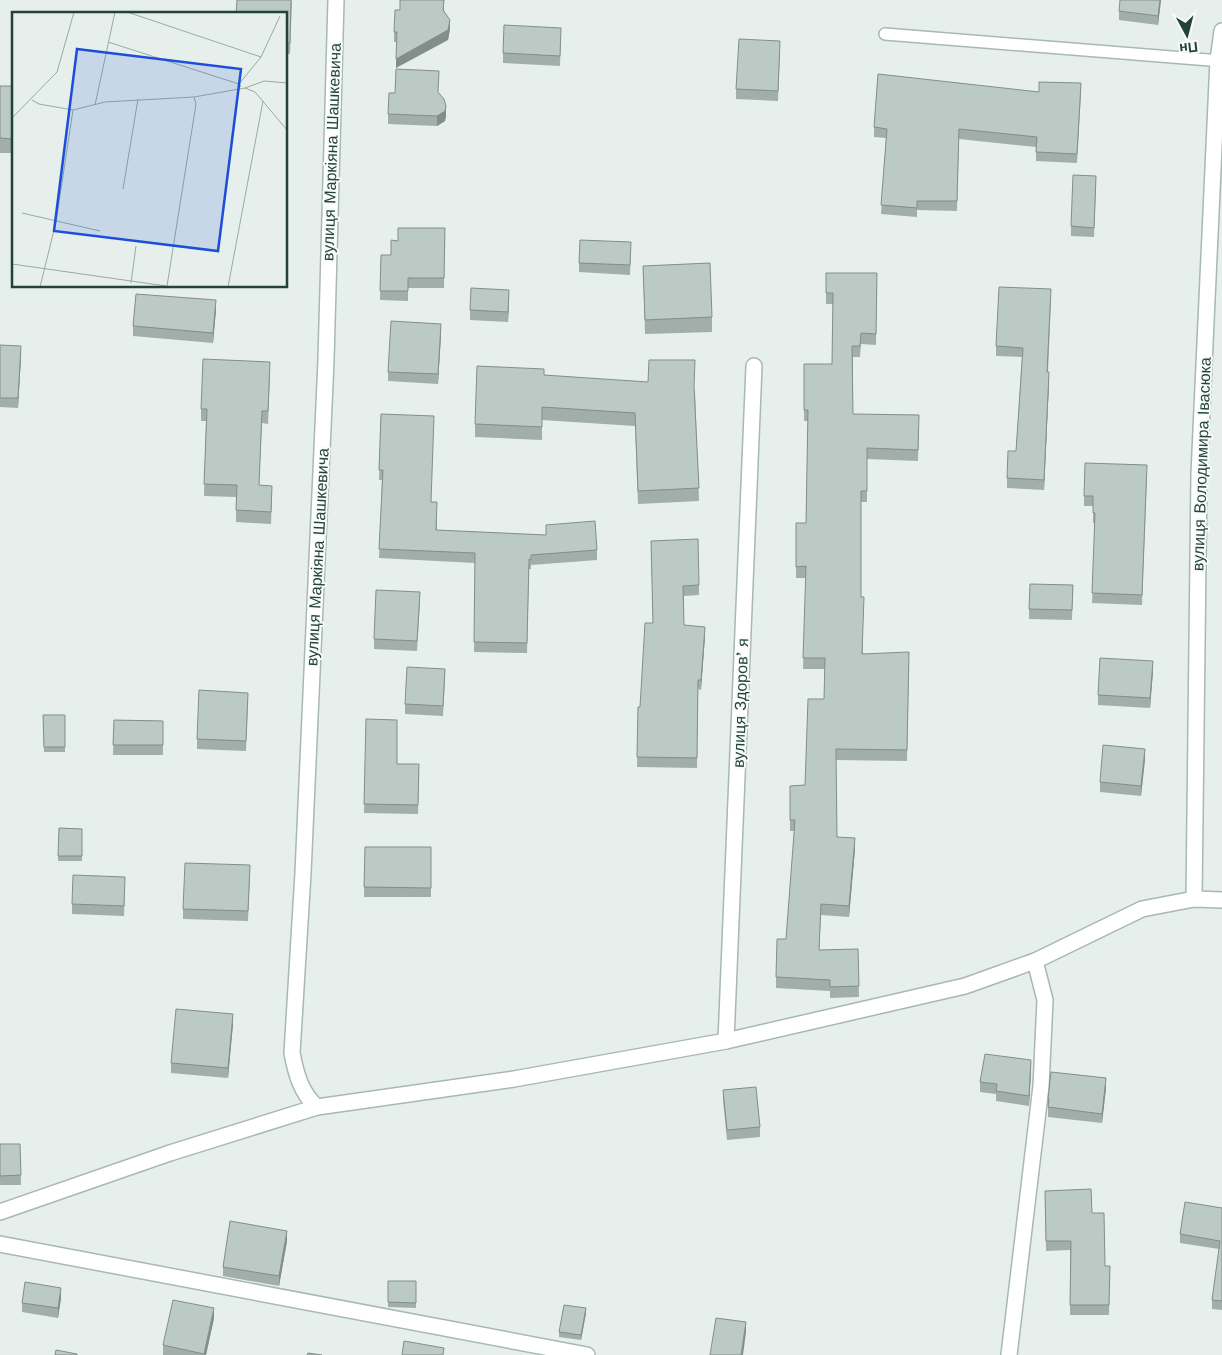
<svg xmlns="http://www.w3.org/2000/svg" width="1222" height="1355" font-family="'Work Sans',sans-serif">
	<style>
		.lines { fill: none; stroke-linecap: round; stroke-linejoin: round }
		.service-casing { stroke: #a8b8b2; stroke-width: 14 }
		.minor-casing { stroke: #a8b8b2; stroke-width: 18 }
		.service { stroke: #fff; stroke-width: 11 }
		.minor { stroke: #fff; stroke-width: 15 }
		.wall { fill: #a1aea9 }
		.shaded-wall { fill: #838d89 }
		.building { fill: #bbcac4; stroke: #838d89 }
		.labels { text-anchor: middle; stroke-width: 4; stroke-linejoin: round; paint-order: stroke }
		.street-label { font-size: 16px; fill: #24423a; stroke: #f7fbf9 }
		.inset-road { fill: none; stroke: #98aaa4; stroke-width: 1 }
		.view { fill: #1d4ed8; fill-opacity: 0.15; stroke: #1d4ed8; stroke-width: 2.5 }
		.inset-edge { fill: none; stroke: #24423a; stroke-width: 2.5 }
	</style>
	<rect width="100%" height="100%" fill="#e6efeb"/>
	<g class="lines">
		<defs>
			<polyline id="service" points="885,34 1222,61"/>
			<g id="minor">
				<polyline points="1194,899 1199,474 1218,60 1222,31"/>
				<polyline points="726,1041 754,366"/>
				<path d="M317 1107C301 1093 296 1074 292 1053L303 873 326 360 336 0"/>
				<polyline points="0,1212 170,1153 317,1107 514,1079 726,1041 965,986 1035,961 1142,909 1194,899 1222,900"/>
				<polyline points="0,1244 587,1355"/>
				<polyline points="1009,1355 1041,1086 1045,1000 1035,961"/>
			</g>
		</defs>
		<use href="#service" class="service-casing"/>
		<use href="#minor" class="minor-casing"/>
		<use href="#service" class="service"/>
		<use href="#minor" class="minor"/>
	</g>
	<g class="wall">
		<polygon points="292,0 290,54 286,54 286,14"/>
		<polygon points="400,0 444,0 444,10 450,29 448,40 394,42 394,32 400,10"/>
		<polygon points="1161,0 1158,25 1119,20 1119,11"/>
		<polygon points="561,38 560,66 503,63 503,53"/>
		<polygon points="780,50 778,101 736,99 736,89"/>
		<rect x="0" y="86" width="14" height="67"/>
		<polygon points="1039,92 1081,93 1077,163 1036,161 1036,147 959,139 957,211 917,210 917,217 881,214 886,138 874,137 874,127"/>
		<polygon points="439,93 446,116 445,121 437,126 388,124 388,114"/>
		<polygon points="1096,186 1094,237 1071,236 1071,226"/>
		<polygon points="445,228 444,288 408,288 408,301 380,300 381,255 391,255 398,241"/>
		<polygon points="631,252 630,275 579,272 579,263"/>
		<polygon points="643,266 712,317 712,332 645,334"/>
		<polygon points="826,273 877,273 876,345 861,344 860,357 853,357 853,414 919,426 918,461 867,459 867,502 861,502 861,597 863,654 909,663 907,761 836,760 837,837 855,849 849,917 821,915 819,950 858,949 859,997 830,998 830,991 776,988 776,977 786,939 795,831 790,831 790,786 805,785 824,699 825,669 803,669 806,578 796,578 796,523 806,523 808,421 804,421 804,364 832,364 833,304 826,304"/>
		<polygon points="1051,299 1048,372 1049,382 1044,490 1007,488 1007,478 1016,451 1022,357 996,356 996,346"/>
		<polygon points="509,300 508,322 470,320 470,310"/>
		<polygon points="216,310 213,343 133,336 133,326"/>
		<polygon points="441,334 438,384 388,381 388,372"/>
		<polygon points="0,345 21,356 18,408 0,407"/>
		<polygon points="270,374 268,424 262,423 259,485 272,498 271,524 236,522 236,497 204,496 206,421 201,421 201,409"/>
		<polygon points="544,375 695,391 699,501 638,504 635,426 542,420 542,440 475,437 475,424"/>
		<polygon points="381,414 437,512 437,530 546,535 546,525 597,550 597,560 531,565 531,569 529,569 527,653 474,652 475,563 379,558 382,480 379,480"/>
		<polygon points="1147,475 1142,605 1092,603 1095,523 1093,523 1093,506 1084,506 1084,496"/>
		<polygon points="651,551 699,585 699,595 684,596 684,625 705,636 701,690 698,689 697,768 637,767 638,707 640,707 653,623"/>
		<polygon points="1073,585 1072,620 1029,619 1029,609"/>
		<polygon points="420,602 417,651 374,649 374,639"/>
		<polygon points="1153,671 1150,708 1098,705 1098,695"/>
		<polygon points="445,679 443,716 405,714 405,704"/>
		<polygon points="248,702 246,751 197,749 197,739"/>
		<polygon points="43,715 65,715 65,752 44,752"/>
		<polygon points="366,719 397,764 419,764 418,814 364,813"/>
		<polygon points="114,720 163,721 163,755 113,755"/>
		<polygon points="1145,759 1141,796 1100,792 1100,782"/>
		<polygon points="59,828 82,829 82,861 58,861"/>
		<polygon points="365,847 431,847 431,897 364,897"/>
		<polygon points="250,875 248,921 183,919 183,909"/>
		<polygon points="125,887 124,916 72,914 72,904"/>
		<polygon points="233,1024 228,1078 171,1073 171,1063"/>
		<polygon points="1031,1070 1029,1106 996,1101 996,1094 980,1092 980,1082"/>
		<polygon points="1106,1088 1102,1123 1048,1117 1048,1099"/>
		<polygon points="723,1090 760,1127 760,1137 727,1140 723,1100"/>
		<polygon points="0,1144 20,1144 21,1185 0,1185"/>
		<polygon points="1045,1191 1092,1213 1105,1266 1110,1266 1109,1315 1070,1315 1070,1250 1046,1251"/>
		<polygon points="1222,1208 1222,1310 1212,1309 1212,1300 1219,1249 1180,1243 1180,1234"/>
		<polygon points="287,1241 279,1286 223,1276 223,1267"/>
		<polygon points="416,1281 416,1308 388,1307 388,1302"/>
		<polygon points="61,1298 58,1318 22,1312 22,1303"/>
		<polygon points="586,1313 581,1340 559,1337 559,1332"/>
		<polygon points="214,1318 206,1355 163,1355 163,1345"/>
	</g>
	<g class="shaded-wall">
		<polygon points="1160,0 1161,0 1158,25 1158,16"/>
		<polygon points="450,20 450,29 448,40 396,68 396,59"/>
		<polygon points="446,106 446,116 445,121 437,126 437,116"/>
		<polygon points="509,290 509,300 508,322 508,312"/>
		<polygon points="216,300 216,310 213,343 213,333"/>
		<polygon points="441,324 441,334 438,384 438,374"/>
		<polygon points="21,346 21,356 18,408 18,398"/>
		<polygon points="1049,372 1049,382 1044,490 1044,480"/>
		<polygon points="705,627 705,636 701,690 701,680"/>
		<polygon points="1153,661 1153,671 1150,708 1150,698"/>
		<polygon points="1145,749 1145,759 1141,796 1141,786"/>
		<polygon points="855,838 855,849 849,917 849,906"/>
		<polygon points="233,1014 233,1024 228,1078 228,1068"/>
		<polygon points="1031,1060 1031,1070 1029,1106 1029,1096"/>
		<polygon points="1106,1078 1106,1088 1102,1123 1102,1114"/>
		<polygon points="287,1231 287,1241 279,1286 279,1276"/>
		<polygon points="61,1288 61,1298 58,1318 58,1308"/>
		<polygon points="214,1308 214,1318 206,1355 204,1355"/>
		<polygon points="586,1308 586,1313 581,1340 581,1335"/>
		<polygon points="746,1322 746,1332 743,1355 741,1355"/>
	</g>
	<g class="building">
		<polygon points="237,0 291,0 290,43 286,43 286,14 236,14"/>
		<polygon points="400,0 444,0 443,10 450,20 448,30 396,59 397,32 394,32 395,10 400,10"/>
		<polygon points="1120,0 1160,0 1158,16 1119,11"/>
		<polygon points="504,25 561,28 560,56 503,53"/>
		<polygon points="739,39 780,41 778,91 736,89"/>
		<polygon points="396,69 439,71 438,92 444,99 446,106 445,111 437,116 388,114 389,93 395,93"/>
		<polygon points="878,74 1039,92 1039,82 1081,83 1077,154 1036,152 1037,137 959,129 957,201 917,201 917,208 881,205 887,129 874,127"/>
		<polygon points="0,86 14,86 14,139 0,138"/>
		<polygon points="1073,175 1096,176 1094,228 1071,226"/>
		<polygon points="398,228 445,228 444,278 408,278 408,291 380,291 381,255 391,255 391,240 398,241"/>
		<polygon points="580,240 631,242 630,265 579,263"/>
		<polygon points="710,263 712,317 645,320 643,266"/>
		<polygon points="826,273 877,273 876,334 861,333 860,346 852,346 853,414 919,415 918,450 867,448 867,491 861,491 861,597 864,597 862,654 909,652 907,750 836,749 837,837 855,838 849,906 821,904 819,950 858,949 859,986 830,987 830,980 776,977 777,939 786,939 795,820 790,820 790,786 805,785 808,699 824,699 825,658 803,658 806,566 796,567 796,523 806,523 808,410 804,410 804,364 832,364 833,293 826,293"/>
		<polygon points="999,287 1051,289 1047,372 1049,372 1044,480 1007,478 1008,451 1016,451 1023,348 996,346"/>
		<polygon points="471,288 509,290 508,312 470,310"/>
		<polygon points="136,294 216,300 213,333 133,326"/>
		<polygon points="391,321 441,324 438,374 388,372"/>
		<polygon points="0,345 21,346 18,398 0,398"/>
		<polygon points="203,359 270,362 268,411 262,411 259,485 272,486 271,512 236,510 237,485 204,484 207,409 201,409"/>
		<polygon points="649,360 695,360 694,387 699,488 638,491 635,413 542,407 542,427 475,424 477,366 544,369 544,375 648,382"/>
		<polygon points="381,414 434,416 431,502 437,502 436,530 546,535 546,525 595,521 597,550 531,555 531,560 529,559 527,643 474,642 475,553 379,549 383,470 379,470"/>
		<polygon points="1085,463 1147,465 1142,595 1092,593 1095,513 1093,513 1093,496 1084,496"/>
		<polygon points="698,539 699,585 683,586 684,625 705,627 701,680 698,680 697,758 637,757 638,707 640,707 645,623 653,623 651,541"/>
		<polygon points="1030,584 1073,585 1072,610 1029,609"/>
		<polygon points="376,590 420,592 417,641 374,639"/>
		<polygon points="1100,658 1153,661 1150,698 1098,695"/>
		<polygon points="407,667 445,669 443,706 405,704"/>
		<polygon points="199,690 248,693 246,741 197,739"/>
		<polygon points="43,715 65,715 65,747 44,747"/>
		<polygon points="366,719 397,720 397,764 419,764 418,805 364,804"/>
		<polygon points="114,720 163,721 163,745 113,745"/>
		<polygon points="1103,745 1145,749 1141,786 1100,782"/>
		<polygon points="59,828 82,829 82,856 58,856"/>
		<polygon points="365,847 431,847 431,888 364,887"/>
		<polygon points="185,863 250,865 248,911 183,909"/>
		<polygon points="73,875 125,877 124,906 72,904"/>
		<polygon points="176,1009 233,1014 228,1068 171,1063"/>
		<polygon points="985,1054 1031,1060 1029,1096 996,1091 997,1084 980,1082"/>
		<polygon points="1051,1072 1106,1078 1102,1114 1048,1107 1049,1099 1048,1099"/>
		<polygon points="756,1087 760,1127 727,1130 723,1090"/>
		<polygon points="0,1144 20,1144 21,1175 0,1176"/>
		<polygon points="1091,1189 1092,1213 1104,1213 1105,1266 1110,1266 1109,1305 1070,1305 1071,1241 1046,1241 1045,1191"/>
		<polygon points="1185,1202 1222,1208 1222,1301 1212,1300 1220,1241 1180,1234"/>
		<polygon points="230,1221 287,1231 279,1276 223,1267"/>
		<polygon points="388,1281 416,1281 416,1303 388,1302"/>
		<polygon points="25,1282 61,1288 58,1308 22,1303"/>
		<polygon points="173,1300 214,1308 204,1354 163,1345"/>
		<polygon points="564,1305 586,1308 581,1335 559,1332"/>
		<polygon points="716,1318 746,1322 741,1355 710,1355"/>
		<polygon points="404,1341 444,1348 443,1355 402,1355"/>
		<polygon points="56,1350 77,1354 77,1355 55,1355"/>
		<polygon points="308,1353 322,1355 307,1355"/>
	</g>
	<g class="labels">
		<g class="street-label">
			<text transform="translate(331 152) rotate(-88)" y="6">вулиця Маркіяна Шашкевича</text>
			<text transform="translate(1201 464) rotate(-88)" y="6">вулиця Володимира Івасюка</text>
			<text transform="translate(317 557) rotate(-87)" y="6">вулиця Маркіяна Шашкевича</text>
			<text transform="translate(740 703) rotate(-88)" y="6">вулиця Здоровʼя</text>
		</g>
	</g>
	<g transform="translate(12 12)">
		<rect width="275" height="275" fill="#e6efeb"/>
		<path class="inset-road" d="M115 0 249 45M96 30 227 72 229 75M227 72 249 45 268 4M233 76 252 69 275 71M20 88 27 92 61 98 93 90 182 85 233 76 243 80 275 118M83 93 103 0M0 106 45 60 62 0M111 177 126 87M10 201 88 219M0 252 161 275M119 271 124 234M155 274 184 92 182 85M28 275 44 210 61 98M216 275 251 89"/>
		<path class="view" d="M65 37 229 57 206 239 42 219Z"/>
		<rect width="275" height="275" class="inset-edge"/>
	</g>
	<g transform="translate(1187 35) rotate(173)" stroke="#f7fbf9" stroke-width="4" paint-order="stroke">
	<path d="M0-4L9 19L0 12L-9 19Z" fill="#24423a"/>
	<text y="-8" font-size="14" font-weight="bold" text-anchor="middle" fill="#24423a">Пн</text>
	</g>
</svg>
